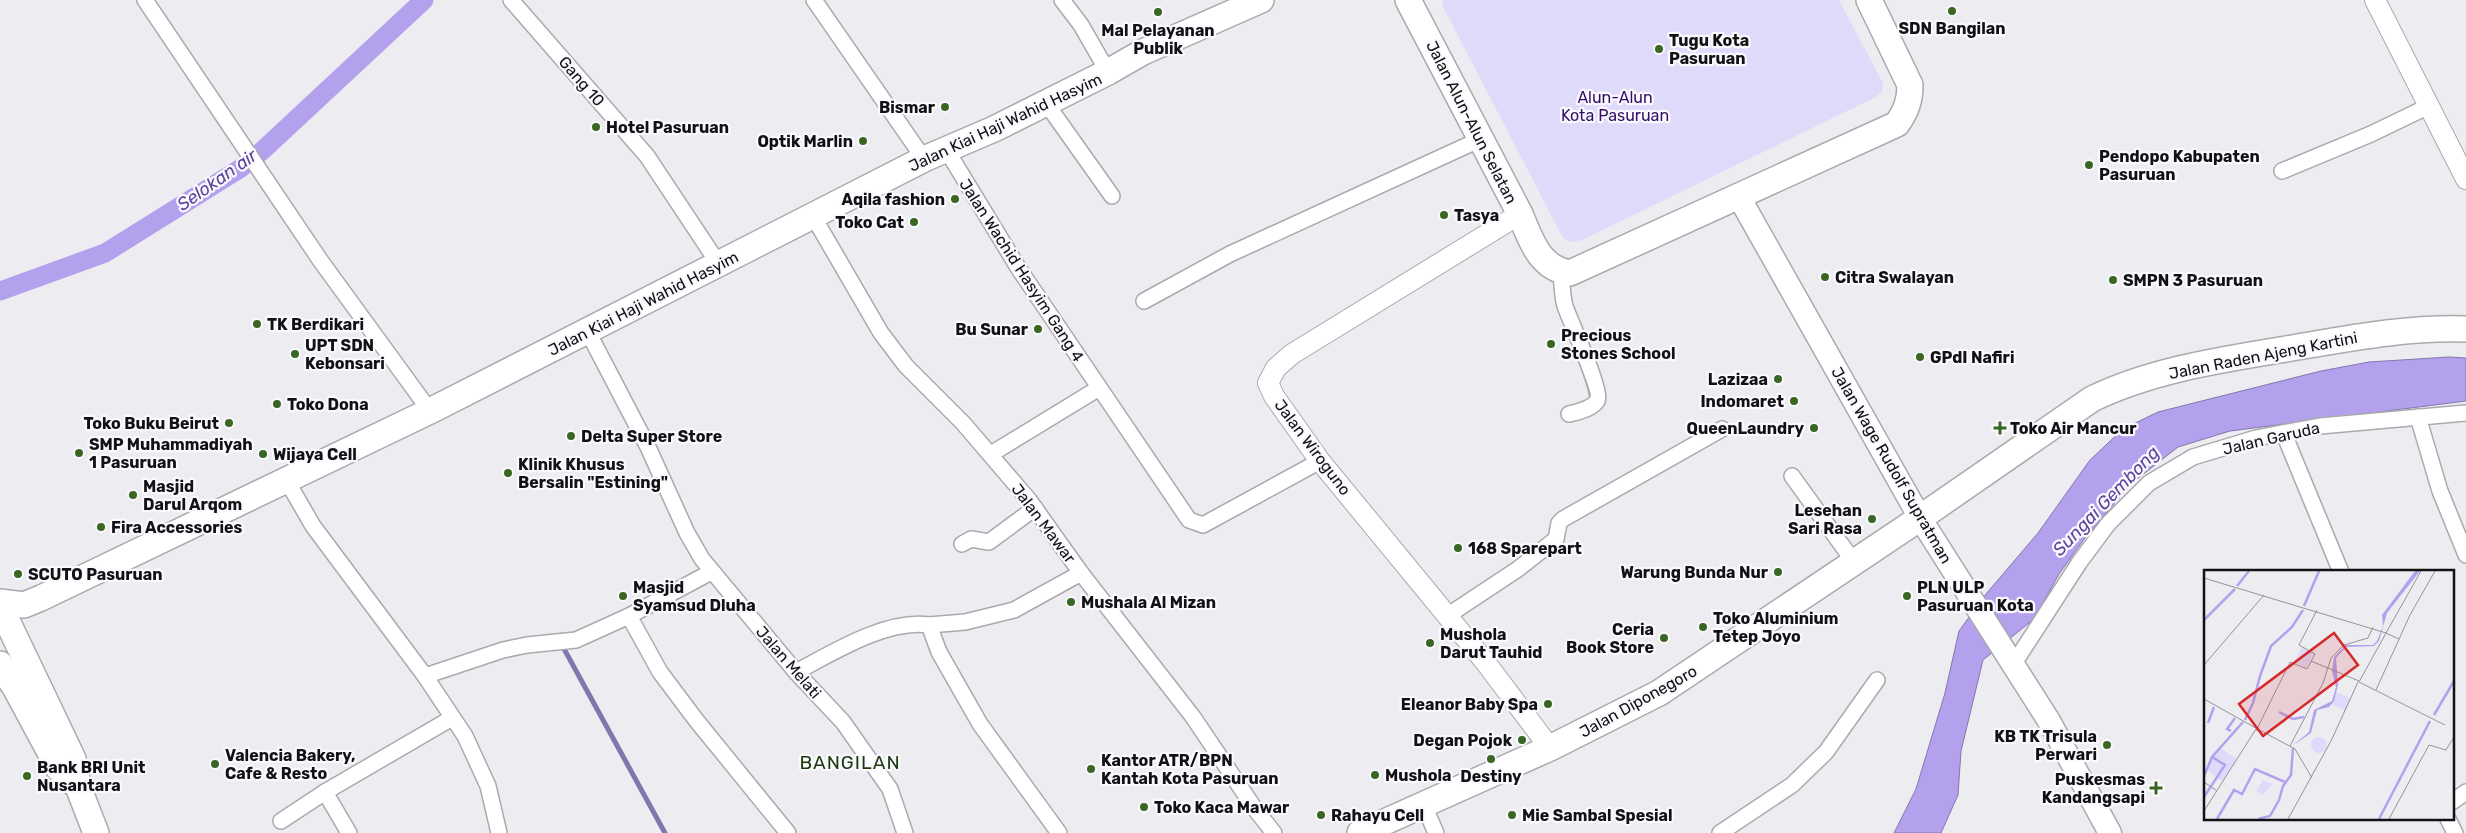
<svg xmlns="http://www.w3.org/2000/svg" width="2466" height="833" font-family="Rubik,sans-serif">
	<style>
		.green { fill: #e0dafa }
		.water { fill: #b3a1ee; stroke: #8376ac }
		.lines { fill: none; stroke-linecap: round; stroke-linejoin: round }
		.stream { stroke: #8376ac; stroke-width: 5 }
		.canal { stroke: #b3a1ee; stroke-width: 19 }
		.minor-casing { stroke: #aaaaae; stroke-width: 18 }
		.tertiary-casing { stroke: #aaaaae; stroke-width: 22 }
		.secondary-casing { stroke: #aaaaae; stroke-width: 25 }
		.primary-casing { stroke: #aaaaae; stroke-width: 28 }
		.minor { stroke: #fff; stroke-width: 15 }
		.tertiary { stroke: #fff; stroke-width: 20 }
		.secondary { stroke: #fff; stroke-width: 22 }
		.primary { stroke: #fff; stroke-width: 25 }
		.poi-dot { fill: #3a6624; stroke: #faf9fe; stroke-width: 2 }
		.labels { text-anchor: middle; stroke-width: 4.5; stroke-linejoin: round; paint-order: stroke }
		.poi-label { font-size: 16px; font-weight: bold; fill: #121113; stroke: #faf9fe; text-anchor: start }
		.street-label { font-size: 16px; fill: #121113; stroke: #faf9fe }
		.park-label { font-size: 16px; fill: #340f68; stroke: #faf9fe }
		.water-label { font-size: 18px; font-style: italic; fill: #5e429c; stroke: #faf9fe }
		.quarter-label { font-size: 19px; letter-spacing: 1px; fill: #1b390b; stroke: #faf9fe }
		.inset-river { fill: none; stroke: #b3a1ee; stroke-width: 2.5 }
		.inset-road { fill: none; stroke: #959498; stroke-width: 1 }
		.view { fill: #d62828; fill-opacity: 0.15; stroke: #d62828; stroke-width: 2.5 }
		.inset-edge { fill: none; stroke: #121113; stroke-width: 2.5 }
	</style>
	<rect width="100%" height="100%" fill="#edecf1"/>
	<polygon class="green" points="1442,0 1839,0 1883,83 1882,92 1876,97 1582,240 1571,242 1563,238 1442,5"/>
	<polygon class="water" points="2449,357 2466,358 2466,401 2230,431 2178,447 2132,483 2085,538 2059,574 2034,619 1983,660 1961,751 1958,795 1941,833 1894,833 1916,789 1945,693 1959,631 1986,594 2038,533 2090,460 2123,429 2158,412 2321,371 2369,362"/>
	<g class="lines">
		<polyline class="stream" points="563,647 665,833"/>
		<polyline class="canal" points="0,291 105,253 241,168 263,150 424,0"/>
		<defs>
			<g id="minor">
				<polyline points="145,0 320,260 430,411"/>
				<polyline points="511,0 647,156 718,263"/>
				<polyline points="814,0 924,159"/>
				<polyline points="1062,0 1081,25 1108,72"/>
				<polyline points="1046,103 1112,196"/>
				<polyline points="946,149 1019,269 1189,520 1203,525 1320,461"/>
				<polyline points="2282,171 2371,134 2429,106"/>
				<polyline points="813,216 881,333 906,366 963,423 1029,500 1081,573 1193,717 1255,809 1274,833"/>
				<path d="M1561 272C1562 283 1562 296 1565 306 1570 321 1603 392 1597 401 1592 409 1577 412 1569 414"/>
				<polyline points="1144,301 1230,254 1481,139"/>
				<polyline points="588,332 648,447 687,533 702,559 796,672 843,722 890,789 905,833"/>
				<polyline points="2418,417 2440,491 2466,555"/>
				<polyline points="2284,434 2341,572"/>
				<polyline points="991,454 1099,388"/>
				<polyline points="1792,476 1854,562"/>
				<polyline points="287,481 313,526 425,676 465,736 488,786 499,833"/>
				<polyline points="962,544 971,539 989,542 1035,508"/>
				<polyline points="629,616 660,672 696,720 788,833"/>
				<polyline points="1447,616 1518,569 1556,539 1559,523 1563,519 1722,429"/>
				<polyline points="2013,665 2079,563 2108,524 2149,483 2193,457 2256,438 2320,426 2466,413"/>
				<path d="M796 672C832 653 886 619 929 625"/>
				<polyline points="425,676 503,650 527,645 576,640 629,616 711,572"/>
				<polyline points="325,792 452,718"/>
				<polyline points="2452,802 2466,792"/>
				<polyline points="1423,803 1436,833"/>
				<polyline points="2448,819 2455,833"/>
				<polyline points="281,821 325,792 349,833"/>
				<polyline points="1059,833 980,724 939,652 929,625 965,622 1014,610 1081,573"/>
				<polyline points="1720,833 1792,785 1826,752 1877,680"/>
			</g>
			<g id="tertiary">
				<polyline points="2375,0 2466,179"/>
				<polyline points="1520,214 1292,354 1276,368 1268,383 1274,396 1320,461 1486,663 1550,748"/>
			</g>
			<polyline id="secondary" points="1739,197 1920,518 2049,721 2110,833"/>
			<g id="primary">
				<path d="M1408 0 1520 214C1531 240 1539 268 1570 273L1897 124C1906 111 1910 101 1910 85L1869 0"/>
				<polyline points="0,602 24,605 41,598 430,411 924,159 994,129 1108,72 1143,52 1261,0"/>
				<polyline points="0,606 73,759 79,789 96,833"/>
				<polyline points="0,664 16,689 59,769 72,782"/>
				<path d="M1360 833 1550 748 1659 693 1920 518 2092 399C2152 370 2220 360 2286 349 2346 339 2405 327 2466 329"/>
			</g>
		</defs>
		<use href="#minor" class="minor-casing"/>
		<use href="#tertiary" class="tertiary-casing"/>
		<use href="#secondary" class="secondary-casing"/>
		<use href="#primary" class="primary-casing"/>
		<use href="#minor" class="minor"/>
		<use href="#tertiary" class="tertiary"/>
		<use href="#secondary" class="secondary"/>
		<use href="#primary" class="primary"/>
	</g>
	<g class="poi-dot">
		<circle cx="1952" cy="11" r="5"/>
		<circle cx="1158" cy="12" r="5"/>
		<circle cx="1659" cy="49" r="5"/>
		<circle cx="945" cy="107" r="5"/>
		<circle cx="596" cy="127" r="5"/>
		<circle cx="863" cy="141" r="5"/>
		<circle cx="2089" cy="165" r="5"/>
		<circle cx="955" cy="199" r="5"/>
		<circle cx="1444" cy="215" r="5"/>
		<circle cx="914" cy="222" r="5"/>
		<circle cx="1825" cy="277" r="5"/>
		<circle cx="2113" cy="280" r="5"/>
		<circle cx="257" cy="324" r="5"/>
		<circle cx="1038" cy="329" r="5"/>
		<circle cx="1551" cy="344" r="5"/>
		<circle cx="295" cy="354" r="5"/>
		<circle cx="1920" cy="357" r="5"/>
		<circle cx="1778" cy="379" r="5"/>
		<circle cx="1794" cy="401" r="5"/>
		<circle cx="277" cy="404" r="5"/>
		<circle cx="229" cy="423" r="5"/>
		<circle cx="1814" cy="428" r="5"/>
		<path d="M1997.5 420.5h5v5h5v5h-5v5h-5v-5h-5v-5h5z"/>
		<circle cx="571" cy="436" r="5"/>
		<circle cx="79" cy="453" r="5"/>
		<circle cx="263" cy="454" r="5"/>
		<circle cx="508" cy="473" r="5"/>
		<circle cx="133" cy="495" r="5"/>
		<circle cx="1872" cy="519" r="5"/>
		<circle cx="101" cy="527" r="5"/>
		<circle cx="1458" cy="548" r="5"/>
		<circle cx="1778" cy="572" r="5"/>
		<circle cx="18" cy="574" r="5"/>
		<circle cx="623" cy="596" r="5"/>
		<circle cx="1907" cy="596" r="5"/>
		<circle cx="1071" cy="602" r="5"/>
		<circle cx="1703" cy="627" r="5"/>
		<circle cx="1664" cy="638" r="5"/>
		<circle cx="1430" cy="643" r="5"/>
		<circle cx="1548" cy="704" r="5"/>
		<circle cx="1522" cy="740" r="5"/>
		<circle cx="2107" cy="745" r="5"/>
		<circle cx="1491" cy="759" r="5"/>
		<circle cx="215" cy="764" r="5"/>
		<circle cx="1091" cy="769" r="5"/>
		<circle cx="1375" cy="775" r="5"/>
		<circle cx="27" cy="776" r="5"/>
		<path d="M2153.5 780.5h5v5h5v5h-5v5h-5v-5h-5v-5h5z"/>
		<circle cx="1144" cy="807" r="5"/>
		<circle cx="1321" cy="815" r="5"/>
		<circle cx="1512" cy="815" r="5"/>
	</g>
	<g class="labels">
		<g class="poi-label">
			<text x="1952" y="34" text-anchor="middle">SDN Bangilan</text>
			<text x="1158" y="36" text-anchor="middle">Mal Pelayanan<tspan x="1158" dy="18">Publik</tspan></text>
			<text x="1669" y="46">Tugu Kota<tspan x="1669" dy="18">Pasuruan</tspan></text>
			<text x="935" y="113" text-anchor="end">Bismar</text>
			<text x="606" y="133">Hotel Pasuruan</text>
			<text x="853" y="147" text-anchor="end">Optik Marlin</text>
			<text x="2099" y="162">Pendopo Kabupaten<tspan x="2099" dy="18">Pasuruan</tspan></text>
			<text x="945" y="205" text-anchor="end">Aqila fashion</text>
			<text x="1454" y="221">Tasya</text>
			<text x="904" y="228" text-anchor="end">Toko Cat</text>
			<text x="1835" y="283">Citra Swalayan</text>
			<text x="2123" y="286">SMPN 3 Pasuruan</text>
			<text x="267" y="330">TK Berdikari</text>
			<text x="1028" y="335" text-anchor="end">Bu Sunar</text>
			<text x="1561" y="341">Precious<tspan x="1561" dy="18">Stones School</tspan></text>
			<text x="305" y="351">UPT SDN<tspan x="305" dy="18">Kebonsari</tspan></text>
			<text x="1930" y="363">GPdI Nafiri</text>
			<text x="1768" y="385" text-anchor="end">Lazizaa</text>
			<text x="1784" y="407" text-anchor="end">Indomaret</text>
			<text x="287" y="410">Toko Dona</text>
			<text x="219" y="429" text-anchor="end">Toko Buku Beirut</text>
			<text x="1804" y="434" text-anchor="end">QueenLaundry</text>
			<text x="2010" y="434">Toko Air Mancur</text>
			<text x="581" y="442">Delta Super Store</text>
			<text x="89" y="450">SMP Muhammadiyah<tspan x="89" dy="18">1 Pasuruan</tspan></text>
			<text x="273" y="460">Wijaya Cell</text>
			<text x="518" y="470">Klinik Khusus<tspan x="518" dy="18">Bersalin "Estining"</tspan></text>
			<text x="143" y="492">Masjid<tspan x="143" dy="18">Darul Arqom</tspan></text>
			<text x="1862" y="516" text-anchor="end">Lesehan<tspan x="1862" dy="18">Sari Rasa</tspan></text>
			<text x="111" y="533">Fira Accessories</text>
			<text x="1468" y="554">168 Sparepart</text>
			<text x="1768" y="578" text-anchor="end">Warung Bunda Nur</text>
			<text x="28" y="580">SCUTO Pasuruan</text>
			<text x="633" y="593">Masjid<tspan x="633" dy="18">Syamsud Dluha</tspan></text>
			<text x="1917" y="593">PLN ULP<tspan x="1917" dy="18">Pasuruan Kota</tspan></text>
			<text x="1081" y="608">Mushala Al Mizan</text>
			<text x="1713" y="624">Toko Aluminium<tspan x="1713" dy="18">Tetep Joyo</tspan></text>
			<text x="1654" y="635" text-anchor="end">Ceria<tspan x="1654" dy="18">Book Store</tspan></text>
			<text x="1440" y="640">Mushola<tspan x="1440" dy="18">Darut Tauhid</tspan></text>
			<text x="1538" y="710" text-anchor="end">Eleanor Baby Spa</text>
			<text x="2097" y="742" text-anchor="end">KB TK Trisula<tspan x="2097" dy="18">Perwari</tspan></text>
			<text x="1512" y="746" text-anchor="end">Degan Pojok</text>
			<text x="225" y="761">Valencia Bakery,<tspan x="225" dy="18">Cafe &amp; Resto</tspan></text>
			<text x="1101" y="766">Kantor ATR/BPN<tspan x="1101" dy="18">Kantah Kota Pasuruan</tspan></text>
			<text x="37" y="773">Bank BRI Unit<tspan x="37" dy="18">Nusantara</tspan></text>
			<text x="1385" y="781">Mushola</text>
			<text x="1491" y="782" text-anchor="middle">Destiny</text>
			<text x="2145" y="785" text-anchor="end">Puskesmas<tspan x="2145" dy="18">Kandangsapi</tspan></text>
			<text x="1154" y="813">Toko Kaca Mawar</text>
			<text x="1331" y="821">Rahayu Cell</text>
			<text x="1522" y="821">Mie Sambal Spesial</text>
		</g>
		<g class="street-label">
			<text transform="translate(582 81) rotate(49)" y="6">Gang 10</text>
			<text transform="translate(1005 122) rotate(-25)" y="6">Jalan Kiai Haji Wahid Hasyim</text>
			<text transform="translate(1472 122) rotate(63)" y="6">Jalan Alun-Alun Selatan</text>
			<text transform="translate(1022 270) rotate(57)" y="6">Jalan Wachid Hasyim Gang 4</text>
			<text transform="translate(643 303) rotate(-27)" y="6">Jalan Kiai Haji Wahid Hasyim</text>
			<text transform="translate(2263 355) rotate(-11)" y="6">Jalan Raden Ajeng Kartini</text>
			<text transform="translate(2271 438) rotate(-13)" y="6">Jalan Garuda</text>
			<text transform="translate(1313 447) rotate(53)" y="6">Jalan Wiroguno</text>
			<text transform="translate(1892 465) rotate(60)" y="6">Jalan Wage Rudolf Supratman</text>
			<text transform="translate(1044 523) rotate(53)" y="6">Jalan Mawar</text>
			<text transform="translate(789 662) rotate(49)" y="6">Jalan Melati</text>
			<text transform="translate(1638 701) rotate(-29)" y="6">Jalan Diponegoro</text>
		</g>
		<g class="park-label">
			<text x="1615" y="103">Alun-Alun<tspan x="1615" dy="18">Kota Pasuruan</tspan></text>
		</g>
		<g class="water-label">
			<text transform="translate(217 180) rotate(-35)" y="6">Selokan air</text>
			<text transform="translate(2106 501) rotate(-46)" y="6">Sungai Gembong</text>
		</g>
		<g class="quarter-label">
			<text x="850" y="769">BANGILAN</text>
		</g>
	</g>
	<g transform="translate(2204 570)">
		<rect width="250" height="250" fill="#edecf1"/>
		<path d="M98 77 110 83 102 98 90 92ZM133 122 147 129 141 141 127 134ZM107 175a8 8 0 1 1 16 0a8 8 0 1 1-16 0ZM16 178 33 189 19 212 2 199ZM59 210 69 214 59 225 52 221Z" fill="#e0dafa"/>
		<path d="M211 1H216L183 43 175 71 170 76 142 77 132 88 134 115 130 131 125 137 113 140 107 163 88 176 105 162 110 140 128 131 132 117 128 101 130 87 142 75H169L173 71 179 56 178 45Z" fill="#b3a1ee"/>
		<path class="inset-river" d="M33 16 45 1M100 36 115 1M0 50 31 19M56 106 67 76 88 57 99 40M75 142 89 149 100 147M230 145 250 111M41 150 49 133 56 106M4 153 10 137M27 161 23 159 31 148M0 206 8 187M0 227 21 195 8 187 39 152M13 249 30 220 38 224 51 199 81 212M54 249 66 246 75 230 79 216 87 205 89 178M175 249 226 151"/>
		<path class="inset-road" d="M0 8 182 63 155 112 241 155M195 69 182 63 217 1M107 91 155 111M0 95 60 25M172 120 206 45 231 1M0 129 50 157M50 157 91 179 108 208M52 161 86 92 103 99 111 84 95 75 113 40M86 176 119 113 127 88 140 75 164 68 169 57M0 212 13 221M0 241 52 159M84 249 127 171 154 112M185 249 225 175 242 180 250 167"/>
		<path class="view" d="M130 63 154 95 59 166 35 134Z"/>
		<rect width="250" height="250" class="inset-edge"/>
	</g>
</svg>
